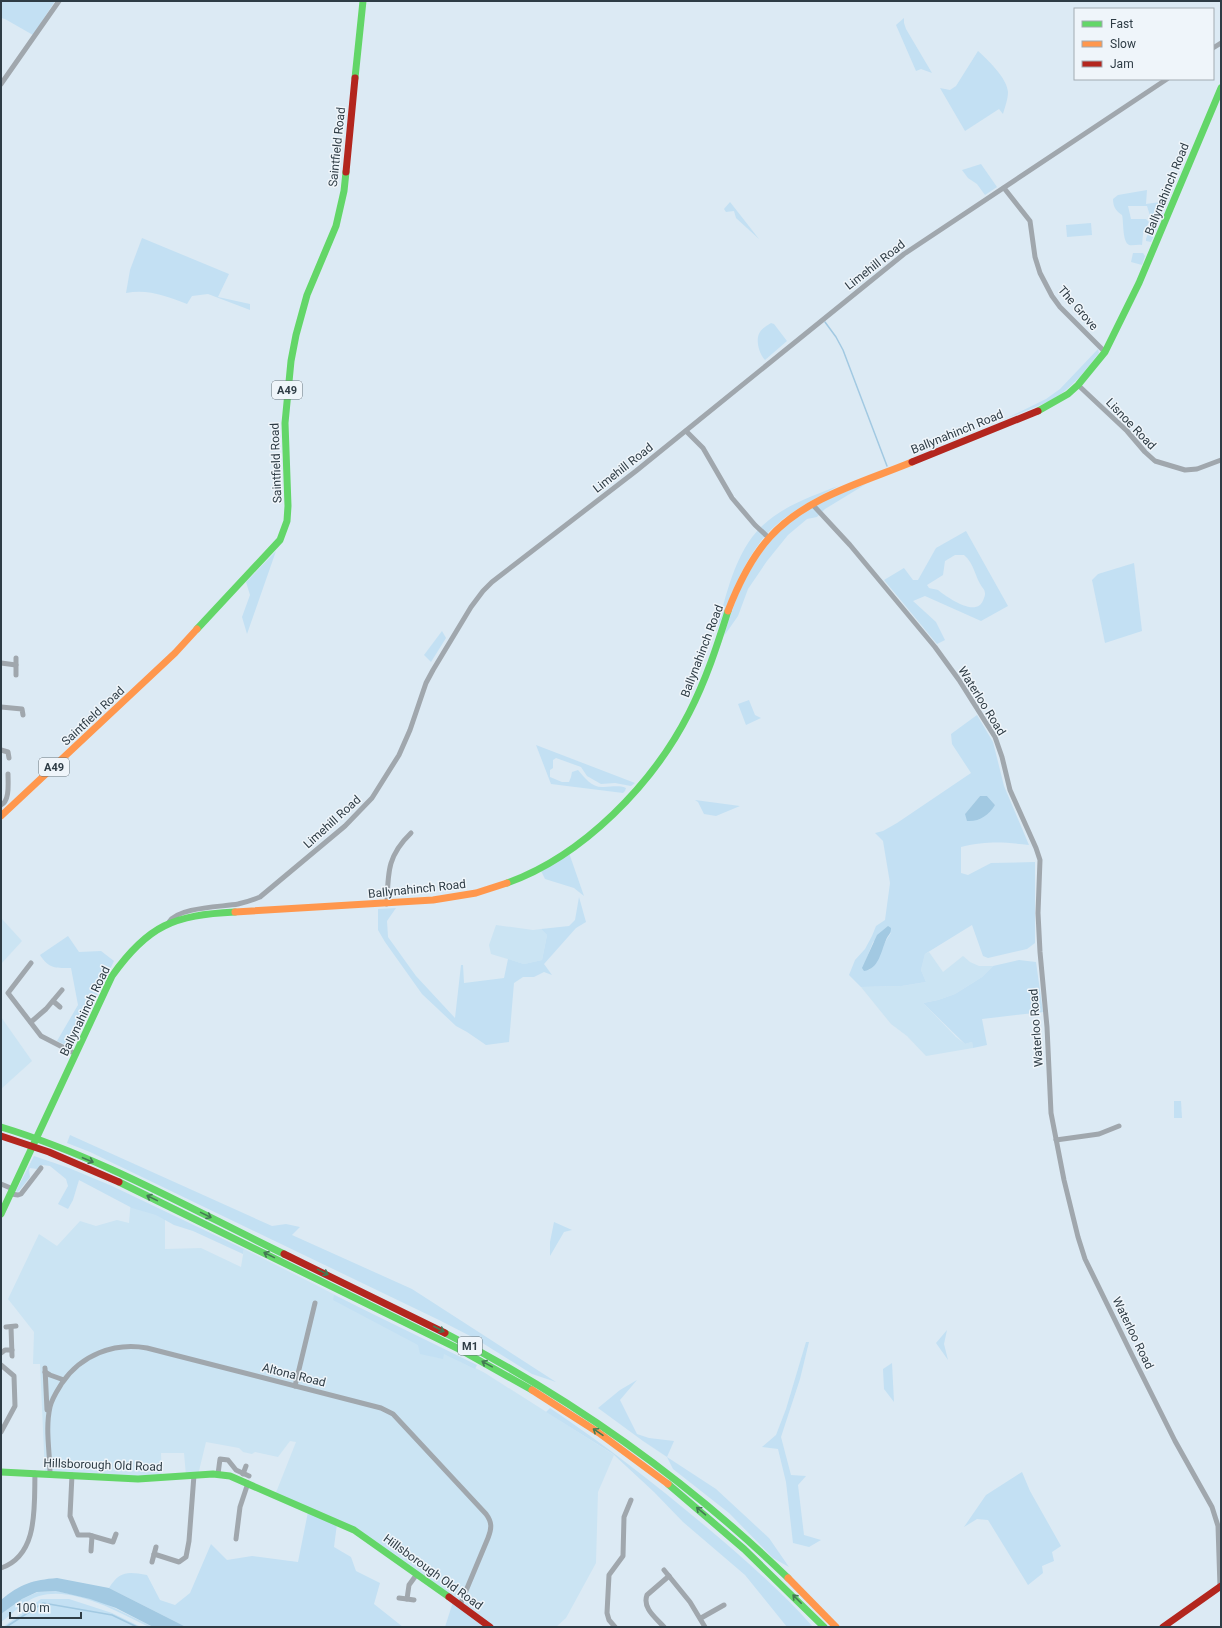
<svg xmlns="http://www.w3.org/2000/svg" width="1222" height="1628" font-family="Roboto,sans-serif">
	<style>
		.built { fill: #cbe4f3 }
		.green { fill: #c3e0f3; fill-rule: evenodd }
		.water { fill: #a2c9e2 }
		.lines { fill: none; stroke-linecap: round; stroke-linejoin: round }
		.stream { stroke: #a2c9e2; stroke-width: 1.5 }
		.street { stroke: #a0a7ad; stroke-width: 5 }
		.fast { stroke: #63d668; stroke-width: 7 }
		.slow { stroke: #ff974d; stroke-width: 7 }
		.jam { stroke: #b3261e; stroke-width: 7 }
		.oneway { stroke: #437a53 }
		.labels { text-anchor: middle; stroke-width: 3; stroke-linejoin: round; paint-order: stroke }
		.shield { fill: #eff5fa; stroke: #68747b; stroke-width: 1 }
		.shield-label { font-size: 11px; font-weight: bold; fill: #2e3c45 }
		.street-label { font-size: 12px; fill: #2e3c45; stroke: #eff5fa }
	</style>
	<rect width="100%" height="100%" fill="#dceaf4"/>
	<g class="built">
		<polygon points="1,918 22,941 1,964"/>
		<polygon points="496,925 533,930 541,929 547,935 542,960 524,964 491,954 489,945"/>
		<polygon points="929,952 943,972 963,956 970,962 979,966 993,966 982,977 955,994 938,1000 923,1003 956,1037 965,1044 972,1042 973,1048 926,1056 907,1036 891,1024 861,987 902,986 926,982 921,970 925,954"/>
		<polygon points="1,1017 32,1061 1,1089"/>
		<polygon points="131,1199 165,1215 165,1249 201,1248 241,1267 244,1249 316,1285 485,1373 614,1455 598,1492 596,1563 566,1618 556,1627 490,1627 374,1543 275,1495 296,1442 290,1441 278,1457 255,1452 252,1454 243,1452 239,1448 206,1442 198,1475 186,1476 184,1453 161,1453 162,1479 45,1474 40,1364 33,1364 34,1332 8,1299 39,1234 57,1246 80,1221 96,1226 117,1220 129,1223"/>
	</g>
	<g class="green">
		<polygon points="1,1 55,1 33,35 5,19 1,18"/>
		<polygon points="904,18 904,23 906,29 932,73 921,69 916,71 896,25"/>
		<path d="M978 51C988 60 1007 78 1008 92 1008 99 1005 107 1003 114L999 109 965 131 940 88 950 90 956 86Z"/>
		<polygon points="981,164 997,187 985,195 977,184 968,178 962,170"/>
		<path d="M1173 189 1151 242 1146 241V239L1152 222 1147 206H1128L1131 219H1146L1149 222 1143 234 1142 245C1138 244 1133 246 1129 245 1122 241 1124 223 1122 215 1116 211 1113 207 1113 199L1118 195 1147 190 1146 204 1160 202Z"/>
		<polygon points="730,202 759,239 736,218 734,211 726,212 724,209"/>
		<polygon points="1091,223 1092,235 1067,237 1066,225"/>
		<path d="M142 238 229 274 218 297 250 304V310L208 294 192 296 187 304C165 296 149 289 126 293L130 270Z"/>
		<polygon points="1133,253 1143,253 1145,256 1142,265 1131,262"/>
		<path d="M771 323 774 324 787 341 765 360C759 354 755 339 760 332 762 328 767 326 771 323Z"/>
		<path d="M1098 349 1099 353C1089 366 1079 379 1066 390 1049 404 1025 411 1005 419L1046 399 1060 389Z"/>
		<path d="M866 484 825 509 817 517 807 519 788 535 767 561 748 589 738 616 724 636C738 587 759 542 803 513 822 500 845 492 866 484Z"/>
		<path d="M838 486C811 501 780 516 761 541 740 568 729 601 716 632 726 597 734 553 762 526 783 506 812 496 838 486Z"/>
		<path d="M966 531 1008 606 981 621 925 596 913 601 936 622 945 640 937 644 884 580 904 568 913 580H918L936 548ZM955 555H964C974 563 975 577 982 587 985 590 986 594 984 598 978 620 947 597 938 590 936 589 931 589 929 588L927 585 943 575 945 561Z"/>
		<polygon points="276,551 247,634 242,617 250,595 246,582"/>
		<polygon points="1134,563 1142,631 1105,643 1092,580 1098,574"/>
		<polygon points="442,631 446,638 431,662 424,655"/>
		<polygon points="749,700 755,715 761,718 746,725 738,704"/>
		<path d="M977 715 993 742 1004 786 1029 845C1002 842 988 841 961 847V873L968 875 991 863 1035 862V943L1027 949 988 958 983 956 972 925 925 954 921 970 926 982 902 986 861 987 849 975 855 960 865 949 872 936 876 926 885 920 890 883 883 841 875 833 883 831 897 823 971 773 952 744 951 734ZM980 796H987L995 805 965 814ZM891 933C881 945 881 960 869 970L863 968 873 942Z"/>
		<path d="M536 745 635 783 631 786 615 783 601 784 587 776 581 767 556 758 553 760V768L550 770V777L562 782H569L571 777 572 772 578 770C585 778 592 788 604 787 612 787 618 785 626 788L625 791 623 793 551 784Z"/>
		<polygon points="695,800 740,806 716,816 704,814 698,802"/>
		<polygon points="569,853 584,896 574,888 545,879 541,871"/>
		<polygon points="579,897 586,922 576,928 544,964 552,975 544,972 534,977 523,977 514,983 509,1042 486,1045 467,1032 456,1026 422,994 385,942 378,930 378,909 396,908 387,921 388,937 416,976 455,1018 461,965 463,965 464,983 504,978 508,959 524,964 542,960 547,935 541,929 569,926 575,920"/>
		<path d="M68 936 79 952 101 951 114 961 94 1002 87 1009 90 1011 74 1045 70 1047 57 1041 78 1005 71 968C56 968 49 969 40 955Z"/>
		<polygon points="1019,960 1036,962 1043,1012 982,1019 987,1045 973,1048 972,1042 965,1044 923,1003 938,1000 955,994 982,977 993,966"/>
		<polygon points="1174,1101 1181,1101 1182,1118 1174,1118"/>
		<polygon points="70,1135 272,1226 286,1224 300,1227 292,1235 412,1289 556,1382 532,1374 476,1339 439,1320 90,1152 67,1143"/>
		<polygon points="34,1156 69,1168 112,1186 244,1249 243,1254 193,1231 174,1225 156,1215 132,1208 79,1180 73,1200 68,1209 58,1204 68,1186 66,1179 50,1166 42,1165 37,1169 30,1168 29,1170 30,1177 18,1192 16,1191"/>
		<polygon points="554,1222 572,1230 564,1232 550,1256 550,1242"/>
		<polygon points="334,1295 477,1365 475,1369 444,1354 443,1359 420,1354 418,1345 333,1300"/>
		<polygon points="947,1330 944,1344 948,1360 936,1343"/>
		<polygon points="806,1342 809,1342 800,1379 781,1437 791,1475 806,1476 798,1485 804,1535 821,1540 809,1547 793,1543 786,1482 778,1449 762,1447 776,1435 786,1409"/>
		<polygon points="892,1363 894,1402 884,1389 883,1369"/>
		<polygon points="637,1380 620,1400 637,1434 649,1438 674,1441 667,1457 716,1489 769,1538 789,1567 773,1558 729,1513 673,1469 667,1457 643,1441 598,1408 620,1390"/>
		<path d="M550 1408C604 1444 655 1484 704 1525 742 1557 780 1590 813 1627H787L745 1575 683 1522 654 1492 613 1454 546 1412Z"/>
		<polygon points="1022,1472 1030,1491 1061,1546 1052,1552 1054,1561 1042,1566 1043,1573 1028,1585 988,1520 977,1519 964,1527 986,1495"/>
		<path d="M308 1512 337 1524 334 1547 351 1557 356 1571 380 1583 374 1604 403 1627H186L109 1588C120 1570 129 1572 147 1575L160 1600 175 1605 190 1593 211 1544 227 1560 252 1556 298 1562Z"/>
		<path d="M57 1591 100 1601 153 1627H149C118 1612 74 1586 39 1596 24 1600 13 1614 1 1622V1614L22 1599 38 1592Z"/>
		<polygon points="41,1599 69,1599 112,1613 141,1627 3,1627"/>
		<polygon points="453,1602 486,1627 445,1627"/>
	</g>
	<g class="water">
		<path d="M980 796H987L995 805C989 815 979 822 967 821L965 814Z"/>
		<path d="M888 926 891 928C891 934 888 935 886 940 881 951 879 969 864 971L862 968 877 935Z"/>
		<path d="M57 1578 109 1588 186 1627H153L116 1608 90 1599 56 1591 37 1592 22 1599 1 1614V1600C20 1584 33 1580 57 1578Z"/>
	</g>
	<g class="lines">
		<g class="stream">
			<polyline points="825,322 836,337 843,350 887,466"/>
			<polyline points="6,1627 43,1603 112,1615 137,1627"/>
		</g>
		<g class="street">
			<polyline points="1213,48 1221,43"/>
			<polyline points="1,84 59,1"/>
			<polyline points="1004,188 1030,221 1035,257 1040,273 1052,296 1060,307 1105,352"/>
			<polyline points="1078,385 1127,431 1145,452 1155,461 1185,470 1197,469 1221,460"/>
			<polyline points="686,431 703,448 732,498 755,525 769,538"/>
			<polyline points="812,504 850,545 935,647 959,680 995,737 1002,757 1010,790 1036,848 1040,860 1038,913 1040,952 1047,1027 1051,1113 1064,1180 1078,1237 1085,1259 1132,1355 1175,1441 1212,1507 1218,1526 1220,1587"/>
			<polyline points="16,658 16,675"/>
			<polyline points="1,663 16,665"/>
			<polyline points="1,707 22,709 23,715"/>
			<polyline points="1,750 8,752 9,758"/>
			<path d="M1 805C10 801 8 783 8 774"/>
			<path d="M387 904C388 873 387 856 411 833"/>
			<path d="M169 922C178 907 222 907 238 904 246 902 253 900 260 897L345 826 372 798 399 755 410 730 426 683 433 670 471 607 483 591 492 582 636 471 904 254 1167 79"/>
			<polyline points="31,963 8,993 41,1036 76,1054"/>
			<polyline points="53,1001 60,1007"/>
			<polyline points="31,1022 46,1009 62,990"/>
			<polyline points="1056,1140 1099,1134 1119,1126"/>
			<polyline points="1,1184 13,1189"/>
			<polyline points="11,1194 18,1195 21,1194 41,1168"/>
			<polyline points="6,1327 16,1326"/>
			<polyline points="11,1327 12,1356"/>
			<polyline points="1,1353 5,1350 12,1350"/>
			<polyline points="1,1365 14,1376 15,1406 1,1432"/>
			<polyline points="45,1368 47,1410"/>
			<polyline points="45,1372 50,1375 64,1380"/>
			<polyline points="295,1386 315,1303"/>
			<path d="M50 1474C50 1452 45 1429 50 1407 52 1398 57 1391 62 1383 81 1355 114 1342 147 1348L381 1408 393 1414 486 1514C492 1522 492 1528 488 1538L460 1605"/>
			<polyline points="218,1474 220,1459 228,1460 236,1470 249,1476"/>
			<polyline points="243,1474 246,1466"/>
			<polyline points="72,1475 70,1516 78,1535 89,1535 113,1542 116,1534"/>
			<polyline points="236,1539 240,1507 248,1483"/>
			<polyline points="91,1551 92,1536"/>
			<polyline points="154,1554 179,1562 186,1557 189,1541 194,1475"/>
			<polyline points="152,1562 156,1547"/>
			<path d="M1 1568C39 1555 34 1506 35 1473"/>
			<polyline points="664,1570 690,1602 705,1627"/>
			<polyline points="399,1598 407,1599 409,1585 417,1574"/>
			<polyline points="407,1599 414,1600"/>
			<polyline points="701,1618 724,1605"/>
			<polyline points="615,1627 609,1620 607,1613 609,1575 623,1556 624,1517 631,1500"/>
			<path d="M664 1627C656 1618 642 1608 647 1595L669 1576"/>
		</g>
		<g class="fast">
			<polyline points="355,78 363,1"/>
			<polyline points="1038,411 1068,394 1078,385 1105,352 1139,283 1221,88"/>
			<polyline points="197,629 280,540 287,521 288,506 285,423 291,361 296,335 307,295 336,226 344,191 346,172"/>
			<path d="M507 883C583 856 653 784 689 713 706 680 717 646 728 611"/>
			<path d="M1 1127C100 1157 191 1209 284 1254"/>
			<polyline points="119,1182 459,1349 532,1390"/>
			<path d="M1 1214 112 976C148 925 174 915 235 912"/>
			<path d="M445 1333C571 1398 686 1479 788 1578"/>
			<polyline points="1,1472 138,1479 213,1474 230,1476 354,1530 449,1597"/>
			<polyline points="668,1484 744,1549 824,1627"/>
		</g>
		<g class="slow">
			<path d="M728 611C738 585 751 558 770 537 806 497 864 482 912 462"/>
			<polyline points="1,816 175,653 197,629"/>
			<polyline points="235,912 433,900 476,893 507,883"/>
			<polyline points="532,1390 599,1433 668,1484"/>
			<polyline points="788,1578 836,1627"/>
		</g>
		<g class="jam">
			<polyline points="346,172 355,78"/>
			<polyline points="912,462 1038,411"/>
			<polyline points="1,1136 49,1152 119,1182"/>
			<polyline points="284,1254 445,1333"/>
			<polyline points="449,1597 490,1627"/>
			<polyline points="1163,1627 1221,1586"/>
		</g>
	</g>
	<defs><path id="oneway-shaft" d="M-6 0H5M1.5-3L5.5 0L1.5 3" fill="none" stroke-width="1.6" stroke-linecap="round" stroke-linejoin="round"/></defs>
	<g class="oneway">
		<use href="#oneway-shaft" transform="translate(88 1160) rotate(23)"/>
		<use href="#oneway-shaft" transform="translate(152 1198) rotate(-154)"/>
		<use href="#oneway-shaft" transform="translate(206 1215) rotate(26)"/>
		<use href="#oneway-shaft" transform="translate(269 1255) rotate(-154)"/>
		<use href="#oneway-shaft" transform="translate(323 1272) rotate(26)"/>
		<use href="#oneway-shaft" transform="translate(439 1329) rotate(27)"/>
		<use href="#oneway-shaft" transform="translate(487 1364) rotate(-151)"/>
		<use href="#oneway-shaft" transform="translate(598 1432) rotate(-146)"/>
		<use href="#oneway-shaft" transform="translate(701 1511) rotate(-140)"/>
		<use href="#oneway-shaft" transform="translate(797 1599) rotate(-135)"/>
	</g>
	<g class="labels">
		<g class="shield">
			<rect x="272" y="381" width="30" height="18" rx="3"/>
			<rect x="39" y="758" width="30" height="18" rx="3"/>
			<rect x="458" y="1337" width="24" height="18" rx="3"/>
		</g>
		<g class="shield-label">
			<text x="287" y="394">A49</text>
			<text x="54" y="771">A49</text>
			<text x="470" y="1350">M1</text>
		</g>
		<g class="street-label">
			<text transform="translate(337 147) rotate(-84)" y="4">Saintfield Road</text>
			<text transform="translate(1167 189) rotate(-68)" y="4">Ballynahinch Road</text>
			<text transform="translate(875 265) rotate(-38)" y="4">Limehill Road</text>
			<text transform="translate(1078 308) rotate(49)" y="4">The Grove</text>
			<text transform="translate(1131 424) rotate(46)" y="4">Lisnoe Road</text>
			<text transform="translate(957 432) rotate(-22)" y="4">Ballynahinch Road</text>
			<text transform="translate(276 463) rotate(-92)" y="4">Saintfield Road</text>
			<text transform="translate(623 468) rotate(-38)" y="4">Limehill Road</text>
			<text transform="translate(702 651) rotate(-69)" y="4">Ballynahinch Road</text>
			<text transform="translate(982 701) rotate(58)" y="4">Waterloo Road</text>
			<text transform="translate(93 716) rotate(-43)" y="4">Saintfield Road</text>
			<text transform="translate(332 822) rotate(-42)" y="4">Limehill Road</text>
			<text transform="translate(417 889) rotate(-6)" y="4">Ballynahinch Road</text>
			<text transform="translate(85 1011) rotate(-64)" y="4">Ballynahinch Road</text>
			<text transform="translate(1036 1028) rotate(-94)" y="4">Waterloo Road</text>
			<text transform="translate(1133 1333) rotate(64)" y="4">Waterloo Road</text>
			<text transform="translate(294 1375) rotate(14)" y="4">Altona Road</text>
			<text transform="translate(103 1465) rotate(2)" y="4">Hillsborough Old Road</text>
			<text transform="translate(433 1572) rotate(36)" y="4">Hillsborough Old Road</text>
		</g>
	</g>
	<rect width="1222" height="1628" fill="none" stroke="#2e3c45" stroke-width="4"/>
	<rect x="1074" y="8" width="140" height="72" fill="#eff5fa" stroke="#a2abb2"/>
	<rect x="1082" y="21" width="20" height="6" fill="#63d668" stroke="#a2abb2"/>
	<text x="1110" y="28" font-size="12" fill="#2e3c45">Fast</text>
	<rect x="1082" y="41" width="20" height="6" fill="#ff974d" stroke="#a2abb2"/>
	<text x="1110" y="48" font-size="12" fill="#2e3c45">Slow</text>
	<rect x="1082" y="61" width="20" height="6" fill="#b3261e" stroke="#a2abb2"/>
	<text x="1110" y="68" font-size="12" fill="#2e3c45">Jam</text>
	<path d="M10 1612v6h71v-6" fill="none" stroke="#2e3c45" stroke-width="2"/>
	<text x="16" y="1612" font-size="12" fill="#2e3c45" stroke="#eff5fa" stroke-width="3" paint-order="stroke">100 m</text>
</svg>
